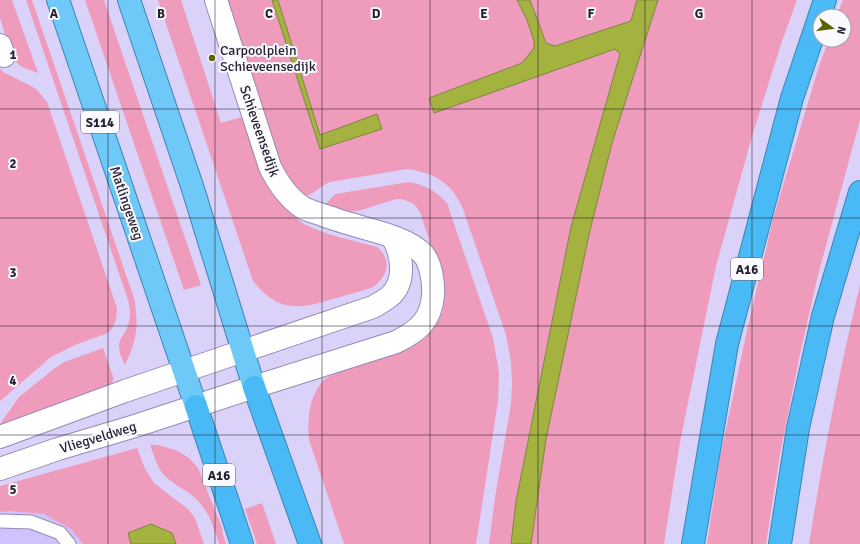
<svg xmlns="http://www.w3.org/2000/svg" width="860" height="544" font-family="Signika,sans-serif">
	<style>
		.built { fill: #d0c3fb }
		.green { fill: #ef9bbb }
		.water { fill: #a4b240; stroke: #7e863c }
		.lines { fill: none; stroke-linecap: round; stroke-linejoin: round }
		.service-casing { stroke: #9589b8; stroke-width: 15 }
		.minor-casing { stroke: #9589b8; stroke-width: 24 }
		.tertiary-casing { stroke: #9589b8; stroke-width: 24 }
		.secondary-casing { stroke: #9589b8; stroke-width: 24 }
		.trunk-casing { stroke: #3d84b1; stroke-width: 24 }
		.motorway-casing { stroke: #3d84b1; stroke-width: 24 }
		.service { stroke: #fff; stroke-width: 13 }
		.minor { stroke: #fff; stroke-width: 22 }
		.tertiary { stroke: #fff; stroke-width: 22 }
		.secondary { stroke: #fff; stroke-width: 22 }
		.trunk { stroke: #6ec8f8; stroke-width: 22 }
		.motorway { stroke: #4abaf6; stroke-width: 22 }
		.grid { fill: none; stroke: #241f31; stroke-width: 1; stroke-opacity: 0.55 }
		.poi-dot { fill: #5b6302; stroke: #faf9fe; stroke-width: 1.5 }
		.labels { text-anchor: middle; stroke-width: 4; stroke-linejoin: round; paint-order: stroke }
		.shield { fill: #faf9fe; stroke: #64606e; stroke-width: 1 }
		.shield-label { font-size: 13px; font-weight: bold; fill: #241f31 }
		.poi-label { font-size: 14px; fill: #241f31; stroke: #faf9fe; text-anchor: start }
		.street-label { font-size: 14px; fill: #241f31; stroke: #faf9fe }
		.grid-label { font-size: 13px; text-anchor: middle; font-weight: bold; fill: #241f31; stroke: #faf9fe; stroke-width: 4; stroke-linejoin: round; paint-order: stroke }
	</style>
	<rect width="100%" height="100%" fill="#dbd2fa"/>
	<polygon class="built" points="79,478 102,544 0,544 0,500"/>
	<g class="green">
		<polygon points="0,0 12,0 38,73 22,67 13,60 0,18"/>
		<path d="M26 0H32L134 298C139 324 137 341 125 365 122 359 119 353 119 347 119 340 122 337 125 332 131 321 131 312 128 300Z"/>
		<polygon points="85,0 104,0 201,285 184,290"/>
		<path d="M158 0H181L221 123 242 117C255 155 261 189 294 216 298 219 302 223 306 225 328 236 353 240 377 247 393 260 388 278 371 288 359 292 346 295 333 299 298 310 278 312 253 281Z"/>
		<path d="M226 0H272L320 149 382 128 377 114 320 135 278 0H517L527 20 534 41V48L522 63 429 98 615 49 620 54 571 227 529 434 516 501 511 544H489L495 497 511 404 512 383 511 362 506 335 463 209C452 183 435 173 407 169L330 182C322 185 315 193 306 196 291 184 283 169 276 151Z"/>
		<polygon points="530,0 637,0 631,21 555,46 546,43"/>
		<polygon points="658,0 797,0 781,44 753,133 716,266 680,442 664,544 531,544 546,439 590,230 612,143"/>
		<polygon points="843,0 860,0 860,120 817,279 799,359 780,454 766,544 707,544 720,457 747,330 773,219 819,66 829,40 844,40 844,16 837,16"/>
		<polygon points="0,68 3,72 31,86 36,89 47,102 117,308 116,320 113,327 108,333 75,345 51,357 0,401"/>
		<path d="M409 182C425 185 436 191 447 203L493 338 499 372 498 401 476 544H344L309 440C307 420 309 398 322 382 324 378 330 376 335 374 363 359 393 349 423 338 441 324 448 305 443 282L420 212 414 204 402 199H396L362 210 348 212 339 211 324 206 335 194Z"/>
		<path d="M860 285V544H809C823 457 839 371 860 285Z"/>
		<polygon points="103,348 114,379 112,381 113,384 97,393 0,431 0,424 19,397 55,368 64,362"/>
		<path d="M150 445H158L176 450 189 458 198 468 223 530 222 531 226 544H219C214 529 210 514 199 502 190 491 175 486 165 476 157 468 154 455 150 445Z"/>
		<polygon points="137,448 145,469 154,483 189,510 195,518 204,544 176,544 172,533 128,533 131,544 83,544 71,529 44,514 10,511 0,512 0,486"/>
		<polygon points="262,503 276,544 257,544 245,509"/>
	</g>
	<g class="water">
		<polygon points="272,0 278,0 320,135 377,114 382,129 320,149"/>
		<polygon points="517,0 530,0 546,43 555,46 631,21 637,0 658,0 612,143 590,230 546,439 531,544 511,544 516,501 571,227 620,54 615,49 434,113 429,98 522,63 534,48 534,41 527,20"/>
		<polygon points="151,524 172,533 176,544 131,544 128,533"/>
	</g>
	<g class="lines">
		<defs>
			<polyline id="service" points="0,521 31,522 60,533 69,544"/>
			<polyline id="minor" points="0,45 4,56"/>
			<g id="tertiary">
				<path d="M216 0 270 167C278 183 287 197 302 207 308 211 318 213 325 216 333 218 342 222 351 224 372 231 407 237 423 254 431 263 434 284 433 295 431 321 418 331 396 342L254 387"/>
				<path d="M243 351 373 307C378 304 384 301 389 297 407 282 402 255 393 238"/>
			</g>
			<g id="secondary">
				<polyline points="0,437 125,391 243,351"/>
				<polyline points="0,469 58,449 135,426 254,387"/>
			</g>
			<g id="trunk">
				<polyline points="58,0 196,406"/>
				<polyline points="129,0 193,189 254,387"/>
			</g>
			<g id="motorway">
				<polyline points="254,387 310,544"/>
				<polyline points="196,406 242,544"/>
				<polyline points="693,544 727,344 792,98 825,0"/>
				<polyline points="780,544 798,428 823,316 860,192"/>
			</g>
		</defs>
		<use href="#service" class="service-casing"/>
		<use href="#minor" class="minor-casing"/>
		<use href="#tertiary" class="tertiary-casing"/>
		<use href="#secondary" class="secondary-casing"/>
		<use href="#trunk" class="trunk-casing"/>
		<use href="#motorway" class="motorway-casing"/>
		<use href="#service" class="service"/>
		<use href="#minor" class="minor"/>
		<use href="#tertiary" class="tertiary"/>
		<use href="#secondary" class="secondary"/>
		<use href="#trunk" class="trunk"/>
		<use href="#motorway" class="motorway"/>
	</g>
	<path class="grid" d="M108 0V544M215 0V544M322 0V544M430 0V544M538 0V544M645 0V544M752 0V544M0 109H860M0 218H860M0 326H860M0 435H860"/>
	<circle class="poi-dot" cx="212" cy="58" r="4"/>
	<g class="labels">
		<g class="shield">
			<rect x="81" y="111" width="38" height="22" rx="3"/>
			<rect x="731" y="258" width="32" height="22" rx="3"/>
			<rect x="203" y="464" width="32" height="22" rx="3"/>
		</g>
		<g class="shield-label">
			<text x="100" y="127">S114</text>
			<text x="747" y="274">A16</text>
			<text x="219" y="480">A16</text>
		</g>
		<g class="poi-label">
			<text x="220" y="55">Carpoolplein<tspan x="220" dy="16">Schieveensedijk</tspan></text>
		</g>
		<g class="street-label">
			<text transform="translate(260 131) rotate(71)" y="5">Schieveensedijk</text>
			<text transform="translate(127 203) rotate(71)" y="5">Matlingeweg</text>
			<text transform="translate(98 437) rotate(-17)" y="5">Vliegveldweg</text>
		</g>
	</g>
	<g class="grid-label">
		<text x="54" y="18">A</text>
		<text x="161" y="18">B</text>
		<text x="269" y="18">C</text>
		<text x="376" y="18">D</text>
		<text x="484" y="18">E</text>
		<text x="591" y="18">F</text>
		<text x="699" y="18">G</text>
		<text x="13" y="59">1</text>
		<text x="13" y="168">2</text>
		<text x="13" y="277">3</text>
		<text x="13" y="385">4</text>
		<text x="13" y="494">5</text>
	</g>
	<g transform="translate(832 28) rotate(104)"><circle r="19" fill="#faf9fe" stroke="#a4a2ac"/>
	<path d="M0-3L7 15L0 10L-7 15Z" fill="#5b6302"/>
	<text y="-6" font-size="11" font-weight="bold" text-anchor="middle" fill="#241f31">N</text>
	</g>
</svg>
